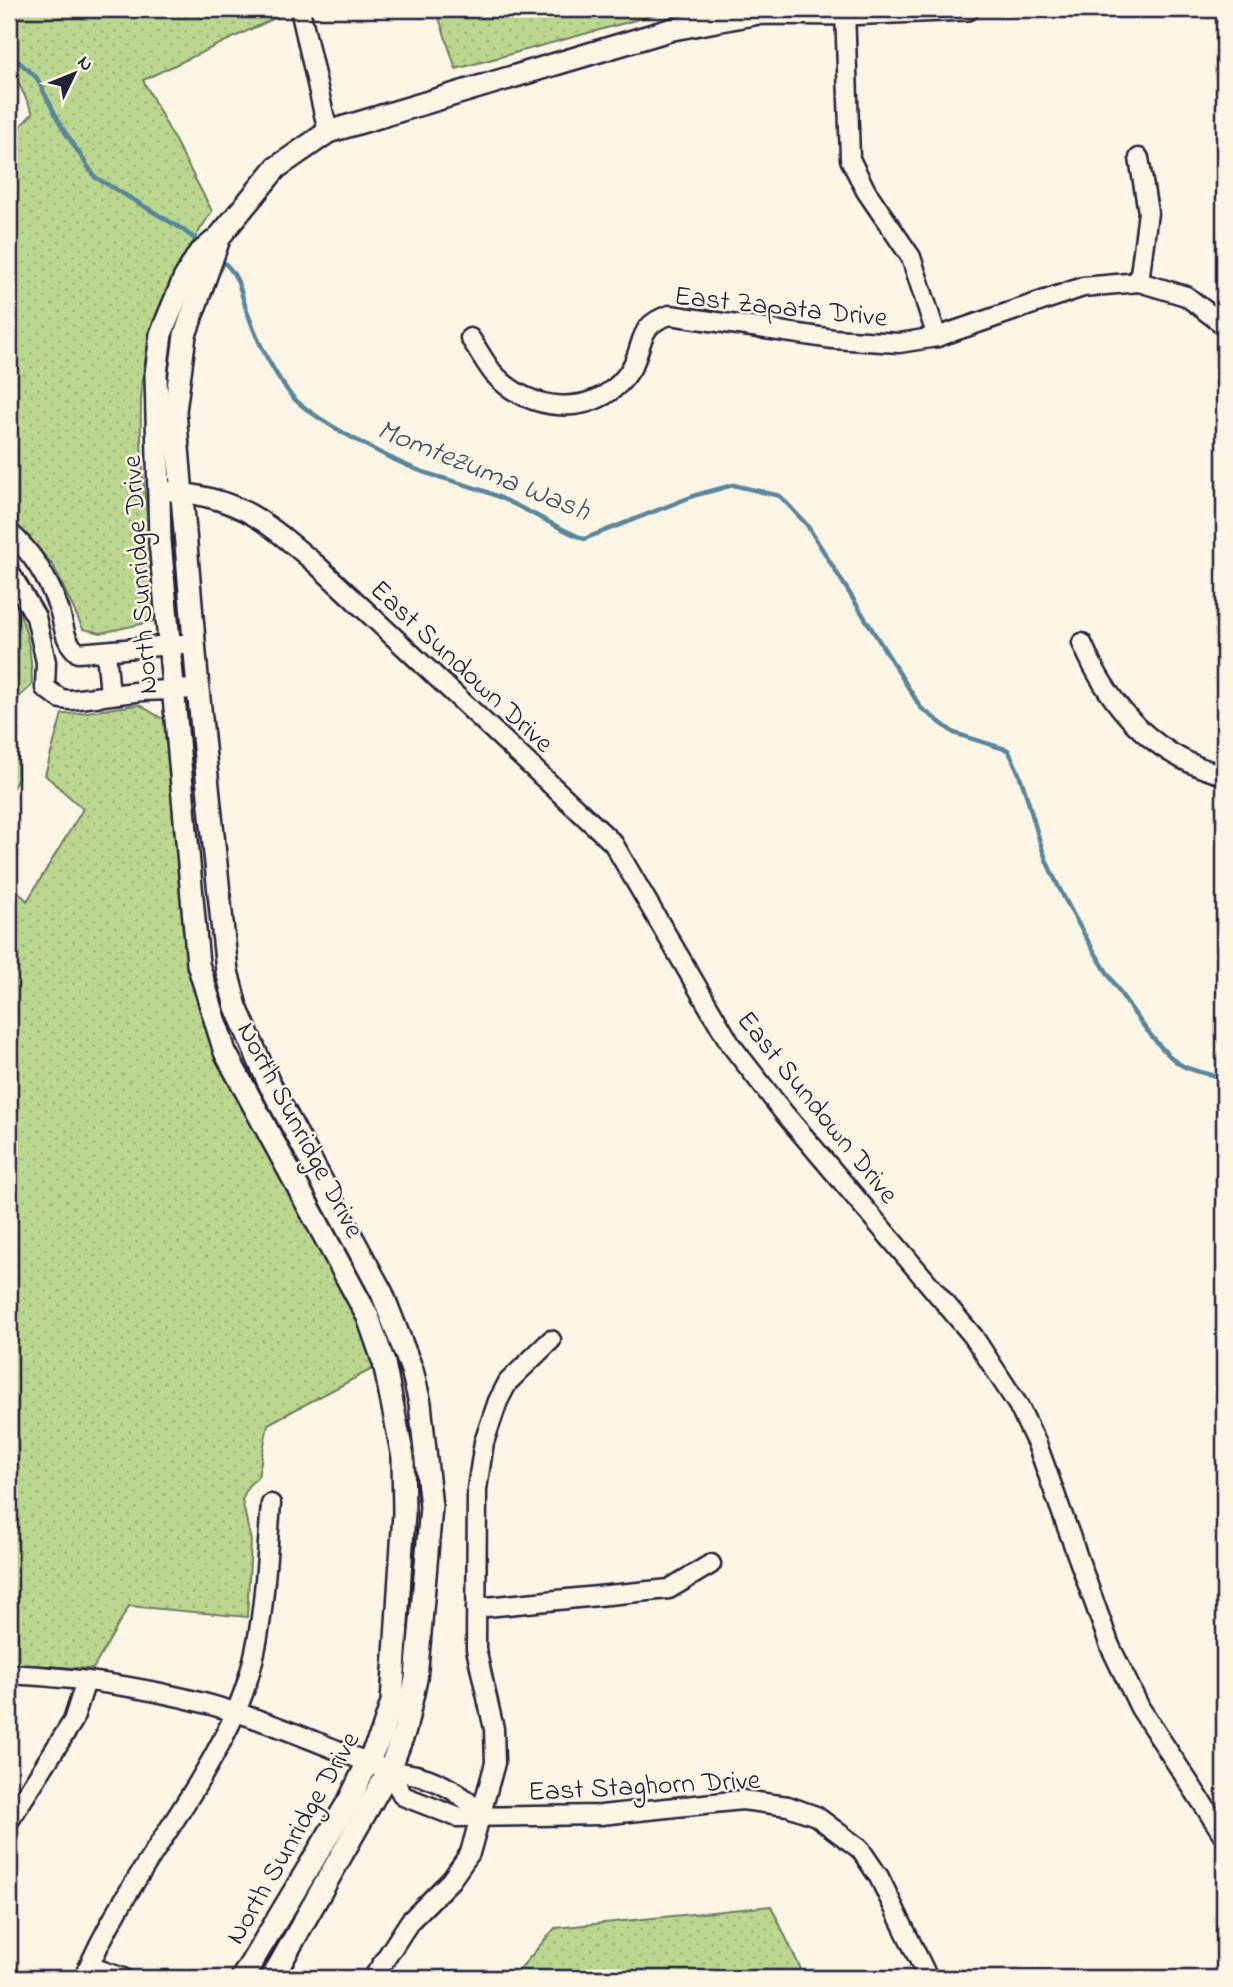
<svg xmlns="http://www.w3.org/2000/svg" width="1233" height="1987" font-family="'Indie Flower',sans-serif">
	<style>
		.grass { fill: url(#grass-dots); stroke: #6e7c65; stroke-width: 2 }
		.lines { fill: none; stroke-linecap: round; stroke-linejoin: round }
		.stream { stroke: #58869c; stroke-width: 4.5 }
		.minor-casing { stroke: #22223b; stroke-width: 23 }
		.tertiary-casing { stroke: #22223b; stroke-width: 26 }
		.minor { stroke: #fcf5e5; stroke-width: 18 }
		.tertiary { stroke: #fcf5e5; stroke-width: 21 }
		.labels { text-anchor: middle; stroke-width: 5; stroke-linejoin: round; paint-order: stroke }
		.street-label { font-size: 28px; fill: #22223b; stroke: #fcf5e5 }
		.water-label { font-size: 30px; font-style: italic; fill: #3d546b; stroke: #fcf5e5 }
	</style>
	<defs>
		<pattern id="grass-dots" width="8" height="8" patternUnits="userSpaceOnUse" patternTransform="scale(1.75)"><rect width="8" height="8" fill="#bbd78f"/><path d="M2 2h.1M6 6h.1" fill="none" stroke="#a0b87c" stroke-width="1.8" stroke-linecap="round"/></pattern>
	</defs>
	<rect width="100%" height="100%" fill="#fcf5e5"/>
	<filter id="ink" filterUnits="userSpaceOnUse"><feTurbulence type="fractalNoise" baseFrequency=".0143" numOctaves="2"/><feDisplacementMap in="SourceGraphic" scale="14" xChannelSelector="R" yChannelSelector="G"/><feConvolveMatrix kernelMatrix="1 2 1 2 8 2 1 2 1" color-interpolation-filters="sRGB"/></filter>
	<g filter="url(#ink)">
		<g class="grass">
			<path d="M9 9 290 11 143 80 212 211C178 263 148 321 142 384 136 461 152 543 159 620L101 633 83 629 53 565 9 517V138L33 113 16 78 9 71Z"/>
			<polygon points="436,9 676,9 456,69"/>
			<path d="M9 591C26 621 32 650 32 685L16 700 18 779 9 794Z"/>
			<path d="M140 705 161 718 169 717 188 952 202 1014 224 1071 352 1304 376 1367 268 1424 258 1477 248 1486 242 1500 251 1541 247 1617 129 1606 93 1669 9 1664V881L27 901 83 809 45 775 62 714C89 714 113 707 140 705Z"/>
			<polygon points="771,1906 805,1978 512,1978 555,1928"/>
		</g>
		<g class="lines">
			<g class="stream">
				<polyline points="9,53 36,77 63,129 95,177 182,229 202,245"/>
				<path d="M220 259C241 276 239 290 248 314 258 343 272 370 290 394 309 418 393 461 423 472 447 480 471 485 494 495 525 508 553 526 584 539L696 495 733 485 780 496 807 525 921 708 954 733 1008 750C1026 783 1031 816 1043 851 1057 894 1145 1047 1183 1066 1195 1072 1211 1074 1224 1079"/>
			</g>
			<defs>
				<g id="minor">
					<polyline points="300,9 328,132"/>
					<polyline points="845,9 850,159 866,191 911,257 937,337"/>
					<polyline points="1139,158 1148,212 1139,282"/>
					<path d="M470 338C478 349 485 363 494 374 528 412 593 419 626 376 647 349 633 326 670 315L833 339 899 343 937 337 1083 287 1139 282 1186 296 1224 325"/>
					<path d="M158 490C238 497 258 515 317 565L613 843 731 1045 784 1113 973 1336 1018 1405 1037 1444 1110 1646 1140 1708 1224 1836"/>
					<path d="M9 532C32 552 49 581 59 609 65 627 63 640 78 653L194 643"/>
					<polyline points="9,571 36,617 46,662 45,688 61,699 71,700 143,691 198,689"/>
					<path d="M1082 643C1110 708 1154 757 1224 775"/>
					<polyline points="106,652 110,694"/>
					<polyline points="476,1608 669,1589 711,1564"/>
					<path d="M9 1674C85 1678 161 1689 235 1712 287 1728 338 1751 389 1771 424 1773 458 1787 480 1814"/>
					<polyline points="389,1771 403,1796 457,1817 601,1815 742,1800 788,1806 816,1816 860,1849 879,1877 928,1978"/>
					<polyline points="9,1821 73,1721 86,1681"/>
					<polyline points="89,1966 123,1978"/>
					<path d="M84 1978C123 1882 196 1804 237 1709 265 1645 265 1572 271 1504"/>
					<polyline points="373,1978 410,1921 451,1880 470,1853 495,1763 494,1729 476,1649 477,1489 484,1442 498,1401 508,1382 551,1340"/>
				</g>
				<g id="tertiary">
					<polyline points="220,236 185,335 175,411 198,689 227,971 236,1007 268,1081 382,1293 412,1370 420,1403 431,1507 416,1679 405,1730 389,1771 272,1978"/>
					<polyline points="242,1978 350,1799 381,1735 392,1702 404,1513 403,1457 384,1363 368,1317 225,1052 198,964 160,541 156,374 161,334 184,279 198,255 220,236 276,168 328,132 673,29 759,13 845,14 968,9"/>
				</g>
			</defs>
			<use href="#minor" class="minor-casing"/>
			<use href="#tertiary" class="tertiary-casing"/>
			<use href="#minor" class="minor"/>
			<use href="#tertiary" class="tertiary"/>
		</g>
	</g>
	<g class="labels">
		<g class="street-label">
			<text transform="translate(781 305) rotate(6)" y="10">East Zapata Drive</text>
			<text transform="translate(138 575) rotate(-94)" y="10">North Sunridge Drive</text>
			<text transform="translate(463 665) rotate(43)" y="10">East Sundown Drive</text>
			<text transform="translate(819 1106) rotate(51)" y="10">East Sundown Drive</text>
			<text transform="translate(302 1129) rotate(62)" y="10">North Sunridge Drive</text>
			<text transform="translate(644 1784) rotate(-3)" y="10">East Staghorn Drive</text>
			<text transform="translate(291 1837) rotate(-60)" y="10">North Sunridge Drive</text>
		</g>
		<g class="water-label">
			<text transform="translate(484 469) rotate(22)" y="10">Momtezuma Wash</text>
		</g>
	</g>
	<rect width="1233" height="1987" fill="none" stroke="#fcf5e5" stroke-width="35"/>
	<rect x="18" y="18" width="1198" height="1952" fill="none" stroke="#22223b" stroke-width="2.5" filter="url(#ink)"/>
	<g transform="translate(74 74) rotate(47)" stroke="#fcf5e5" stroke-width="5" paint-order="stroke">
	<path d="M0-5L12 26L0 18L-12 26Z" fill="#22223b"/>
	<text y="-10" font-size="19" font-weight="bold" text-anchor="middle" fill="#22223b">N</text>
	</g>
</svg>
